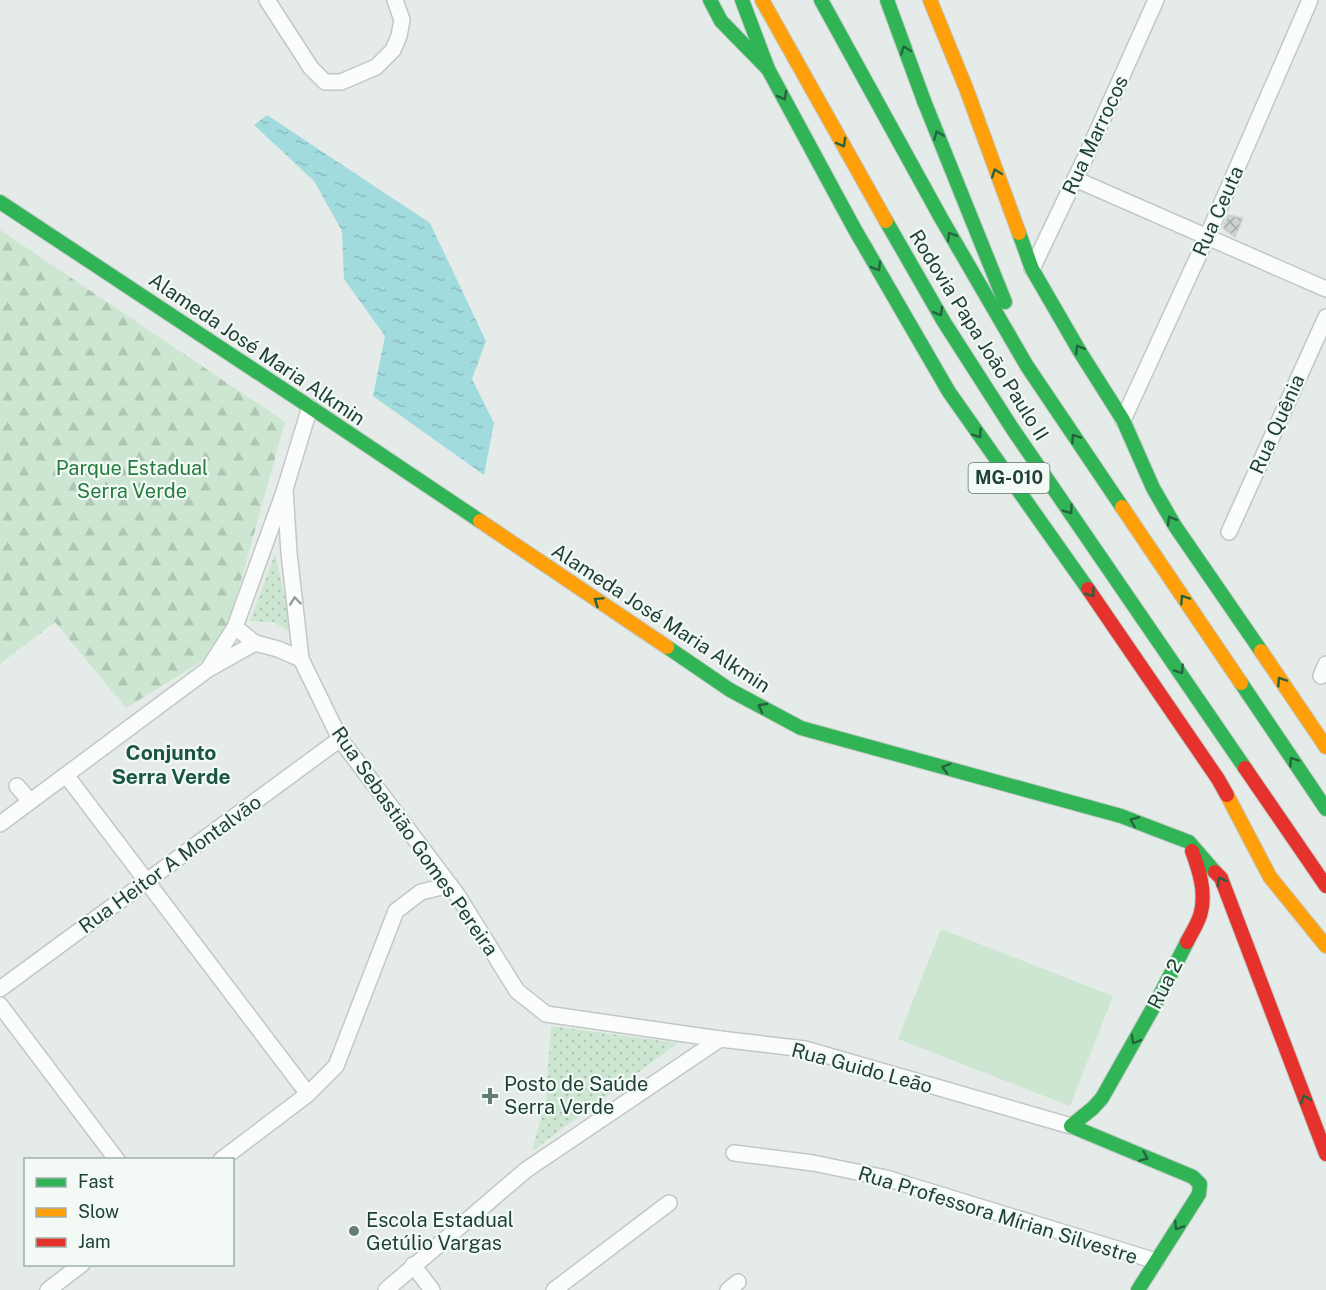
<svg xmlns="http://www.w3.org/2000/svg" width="1326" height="1290" font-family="'Public Sans',sans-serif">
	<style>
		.grass { fill: url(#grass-dots) }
		.forest { fill: url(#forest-firs) }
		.garden { fill: #cce6d1 }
		.water { fill: url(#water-ripples) }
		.building { fill: url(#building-cross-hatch); stroke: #cdd4d1; stroke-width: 1.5 }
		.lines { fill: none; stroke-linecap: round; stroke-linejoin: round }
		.street-casing { stroke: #c2c8c5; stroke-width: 18 }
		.fast-casing { stroke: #c0c9c5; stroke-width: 16 }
		.slow-casing { stroke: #c0c9c5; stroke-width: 16 }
		.jam-casing { stroke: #c0c9c5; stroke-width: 16 }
		.street { stroke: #fbfcfc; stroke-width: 15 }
		.fast { stroke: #30b455; stroke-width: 14 }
		.slow { stroke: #ff9f0a; stroke-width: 14 }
		.jam { stroke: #e5322d; stroke-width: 14 }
		.oneway { stroke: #25643f }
		.oneway2 { stroke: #8e9e98 }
		.poi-dot { fill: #657c74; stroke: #f3faf6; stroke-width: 2 }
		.labels { text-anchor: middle; stroke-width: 4.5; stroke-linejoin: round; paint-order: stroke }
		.shield { fill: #f3faf6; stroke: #5f786f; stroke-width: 1.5 }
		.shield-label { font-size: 18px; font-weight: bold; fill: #204135 }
		.street-label { font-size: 20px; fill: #204135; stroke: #f3faf6 }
		.park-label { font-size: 20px; fill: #257c3e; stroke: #f3faf6 }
		.poi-label { font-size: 20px; fill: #204135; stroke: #f3faf6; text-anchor: start }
		.neighbourhood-label { font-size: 21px; font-weight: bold; fill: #195541; stroke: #f3faf6 }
	</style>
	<defs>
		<pattern id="grass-dots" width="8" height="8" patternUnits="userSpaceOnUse" patternTransform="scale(1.5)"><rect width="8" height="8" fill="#cce6d1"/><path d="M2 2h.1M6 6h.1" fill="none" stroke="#afc6b4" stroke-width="1.8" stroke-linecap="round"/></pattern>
		<pattern id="forest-firs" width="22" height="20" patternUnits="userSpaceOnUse" patternTransform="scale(1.5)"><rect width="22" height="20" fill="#cce6d1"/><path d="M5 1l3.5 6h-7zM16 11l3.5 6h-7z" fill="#afc6b4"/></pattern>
		<pattern id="water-ripples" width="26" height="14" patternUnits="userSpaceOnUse" patternTransform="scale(1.5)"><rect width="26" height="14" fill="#a1dbde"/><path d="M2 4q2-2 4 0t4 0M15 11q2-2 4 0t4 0" fill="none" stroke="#8abdbf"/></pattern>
		<pattern id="building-cross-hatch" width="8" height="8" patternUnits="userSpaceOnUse" patternTransform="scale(1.5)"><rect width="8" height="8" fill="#ccd2cf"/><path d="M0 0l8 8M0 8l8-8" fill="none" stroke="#a5aca9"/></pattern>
	</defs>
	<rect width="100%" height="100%" fill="#e5ebe8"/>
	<g class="grass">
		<polygon points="275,554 294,635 274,622 250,621"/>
		<polygon points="551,1026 678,1043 532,1151 546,1099"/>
	</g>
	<polygon class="forest" points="0,230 285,422 230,620 202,661 126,708 55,622 0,664"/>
	<polygon class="garden" points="941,929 1113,996 1070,1106 898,1039"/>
	<polygon class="water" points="267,115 430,223 486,341 472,379 494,423 484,475 373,396 385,336 344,279 342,231 314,181 254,125"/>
	<polygon class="building" points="1228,215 1243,218 1235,237 1223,228"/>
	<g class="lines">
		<defs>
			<g id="street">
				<polyline points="267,0 311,68 325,82 341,82 376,67 393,50 399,36 402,20 395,0"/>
				<polyline points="1075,179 1326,289"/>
				<polyline points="1032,269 1087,154 1156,0"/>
				<polyline points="1123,420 1207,237 1310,0"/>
				<polyline points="285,489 289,553 301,659 340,739 458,896 517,991 546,1014 720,1039"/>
				<polyline points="1229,532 1326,317"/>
				<polyline points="235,627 255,643 278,649 301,659"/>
				<polyline points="210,666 235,627 285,489 310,407"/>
				<polyline points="1321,676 1326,664"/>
				<polyline points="66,775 308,1094"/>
				<polyline points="17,786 30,801"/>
				<polyline points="0,824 207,670 255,643"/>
				<polyline points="0,989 340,739"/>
				<polyline points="0,1005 117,1160"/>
				<polyline points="734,1153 813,1163 886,1178 1156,1261"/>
				<polyline points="221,1160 308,1094 336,1066 396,911 421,892 450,885"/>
				<polyline points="413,1265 432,1290"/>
				<polyline points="48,1290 82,1264"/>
				<polyline points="386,1290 526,1170 720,1039 805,1049 1071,1126"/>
				<polyline points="554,1290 669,1203"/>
				<polyline points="728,1290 738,1282"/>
			</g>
			<g id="fast">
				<polyline points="710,0 721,21 768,69 854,228 949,392 1088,589"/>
				<polyline points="742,0 768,69"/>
				<polyline points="821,0 941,218 1027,366 1122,507"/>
				<polyline points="887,0 924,101"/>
				<polyline points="924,101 1005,302"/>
				<polyline points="0,202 310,407 480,521"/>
				<polyline points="886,221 944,322 1012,428 1245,768"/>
				<polyline points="1019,233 1032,269 1080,352 1123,420 1153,488 1175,526 1261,651"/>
				<polyline points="667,647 730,690 801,728 1121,816 1189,842 1215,872"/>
				<polyline points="1241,683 1326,809"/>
				<polyline points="1138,1290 1199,1194 1200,1184 1193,1177 1071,1126 1093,1108 1102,1098 1158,999 1187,942"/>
			</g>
			<g id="slow">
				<polyline points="762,0 886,221"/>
				<polyline points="930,0 966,88 1019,233"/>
				<polyline points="1122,507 1241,683"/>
				<polyline points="480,521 667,647"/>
				<polyline points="1261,651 1326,747"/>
				<polyline points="1227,795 1270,877 1326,946"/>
			</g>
			<g id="jam">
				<polyline points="1088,589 1218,779 1227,795"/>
				<polyline points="1245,768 1326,886"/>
				<polyline points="1215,872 1221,878 1326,1154"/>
				<path d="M1187 942C1192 932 1199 922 1201 912 1206 891 1199 870 1192 851"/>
			</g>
		</defs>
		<use href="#street" class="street-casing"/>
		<use href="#fast" class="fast-casing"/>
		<use href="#slow" class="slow-casing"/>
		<use href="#jam" class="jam-casing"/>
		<use href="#street" class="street"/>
		<use href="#fast" class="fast"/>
		<use href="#slow" class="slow"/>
		<use href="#jam" class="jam"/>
	</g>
	<defs><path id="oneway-chevron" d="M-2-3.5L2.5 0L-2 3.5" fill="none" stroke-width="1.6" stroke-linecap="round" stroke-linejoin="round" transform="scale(1.5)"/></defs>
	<g class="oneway">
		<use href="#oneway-chevron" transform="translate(905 50) rotate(-110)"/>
		<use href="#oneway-chevron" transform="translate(783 96) rotate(61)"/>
		<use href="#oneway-chevron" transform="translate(938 135) rotate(-112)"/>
		<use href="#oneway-chevron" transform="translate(842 143) rotate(61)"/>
		<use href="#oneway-chevron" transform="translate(996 173) rotate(-110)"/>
		<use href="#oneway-chevron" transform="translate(951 236) rotate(-120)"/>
		<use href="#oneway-chevron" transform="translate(877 267) rotate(60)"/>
		<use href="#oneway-chevron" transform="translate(939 312) rotate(60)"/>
		<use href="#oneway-chevron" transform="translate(1079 349) rotate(-121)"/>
		<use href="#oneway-chevron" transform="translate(978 434) rotate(55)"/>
		<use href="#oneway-chevron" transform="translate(1075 438) rotate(-124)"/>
		<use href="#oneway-chevron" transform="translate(1069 510) rotate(55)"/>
		<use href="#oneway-chevron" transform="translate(1171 520) rotate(-121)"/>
		<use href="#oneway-chevron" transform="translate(1091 593) rotate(55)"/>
		<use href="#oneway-chevron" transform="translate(1184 599) rotate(-124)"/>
		<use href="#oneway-chevron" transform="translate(598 601) rotate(-146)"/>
		<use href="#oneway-chevron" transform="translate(1180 670) rotate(56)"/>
		<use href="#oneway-chevron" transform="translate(1281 681) rotate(-124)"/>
		<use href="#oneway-chevron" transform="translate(762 707) rotate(-152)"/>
		<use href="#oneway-chevron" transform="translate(1293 761) rotate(-124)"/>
		<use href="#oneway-chevron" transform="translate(946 768) rotate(-164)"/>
		<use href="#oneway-chevron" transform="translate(1134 821) rotate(-158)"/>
		<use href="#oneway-chevron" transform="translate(1221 881) rotate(-118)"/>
		<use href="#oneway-chevron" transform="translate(1135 1040) rotate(120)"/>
		<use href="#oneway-chevron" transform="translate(1305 1099) rotate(-111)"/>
		<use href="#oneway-chevron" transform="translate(1144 1157) rotate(23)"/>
		<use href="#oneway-chevron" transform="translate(1178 1226) rotate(123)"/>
	</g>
	<use class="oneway2" href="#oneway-chevron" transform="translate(295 601) rotate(-96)"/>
	<g class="poi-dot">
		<path d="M487 1087h6v6h6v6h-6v6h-6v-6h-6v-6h6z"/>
		<circle cx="354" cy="1231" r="6"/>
	</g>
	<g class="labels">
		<rect class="shield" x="968.5" y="463" width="81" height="30" rx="4.5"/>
		<g class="shield-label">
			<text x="1009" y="484">MG-010</text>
		</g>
		<g class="street-label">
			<text transform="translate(1095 135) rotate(-65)" y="7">Rua Marrocos</text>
			<text transform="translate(1218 211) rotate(-66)" y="7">Rua Ceuta</text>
			<text transform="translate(979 335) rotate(58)" y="7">Rodovia Papa João Paulo II</text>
			<text transform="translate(257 349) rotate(34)" y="7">Alameda José Maria Alkmin</text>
			<text transform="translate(1277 424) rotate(-66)" y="7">Rua Quênia</text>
			<text transform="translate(661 618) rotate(33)" y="7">Alameda José Maria Alkmin</text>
			<text transform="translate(415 841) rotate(55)" y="7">Rua Sebastião Gomes Pereira</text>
			<text transform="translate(170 864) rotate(-36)" y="7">Rua Heitor A Montalvão</text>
			<text transform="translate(1165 984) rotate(-63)" y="7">Rua 2</text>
			<text transform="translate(862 1068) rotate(15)" y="7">Rua Guido Leão</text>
			<text transform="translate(998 1215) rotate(17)" y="7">Rua Professora Mírian Silvestre</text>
		</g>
		<g class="park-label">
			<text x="132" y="475">Parque Estadual<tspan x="132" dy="23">Serra Verde</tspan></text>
		</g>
		<g class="poi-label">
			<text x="504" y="1091">Posto de Saúde<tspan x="504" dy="23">Serra Verde</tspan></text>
			<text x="366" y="1227">Escola Estadual<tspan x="366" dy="23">Getúlio Vargas</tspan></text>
		</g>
		<g class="neighbourhood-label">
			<text x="171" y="760">Conjunto<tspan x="171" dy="24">Serra Verde</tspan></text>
		</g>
	</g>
	<rect x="24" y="1158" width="210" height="108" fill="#f3faf6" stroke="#9fb0a9" stroke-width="1.5"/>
	<rect x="36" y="1178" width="30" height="9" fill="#30b455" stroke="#9fb0a9" stroke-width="1.5"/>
	<text x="78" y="1188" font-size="18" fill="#204135">Fast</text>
	<rect x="36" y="1208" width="30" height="9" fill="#ff9f0a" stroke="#9fb0a9" stroke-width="1.5"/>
	<text x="78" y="1218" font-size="18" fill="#204135">Slow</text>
	<rect x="36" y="1238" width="30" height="9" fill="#e5322d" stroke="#9fb0a9" stroke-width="1.5"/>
	<text x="78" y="1248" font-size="18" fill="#204135">Jam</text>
</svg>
